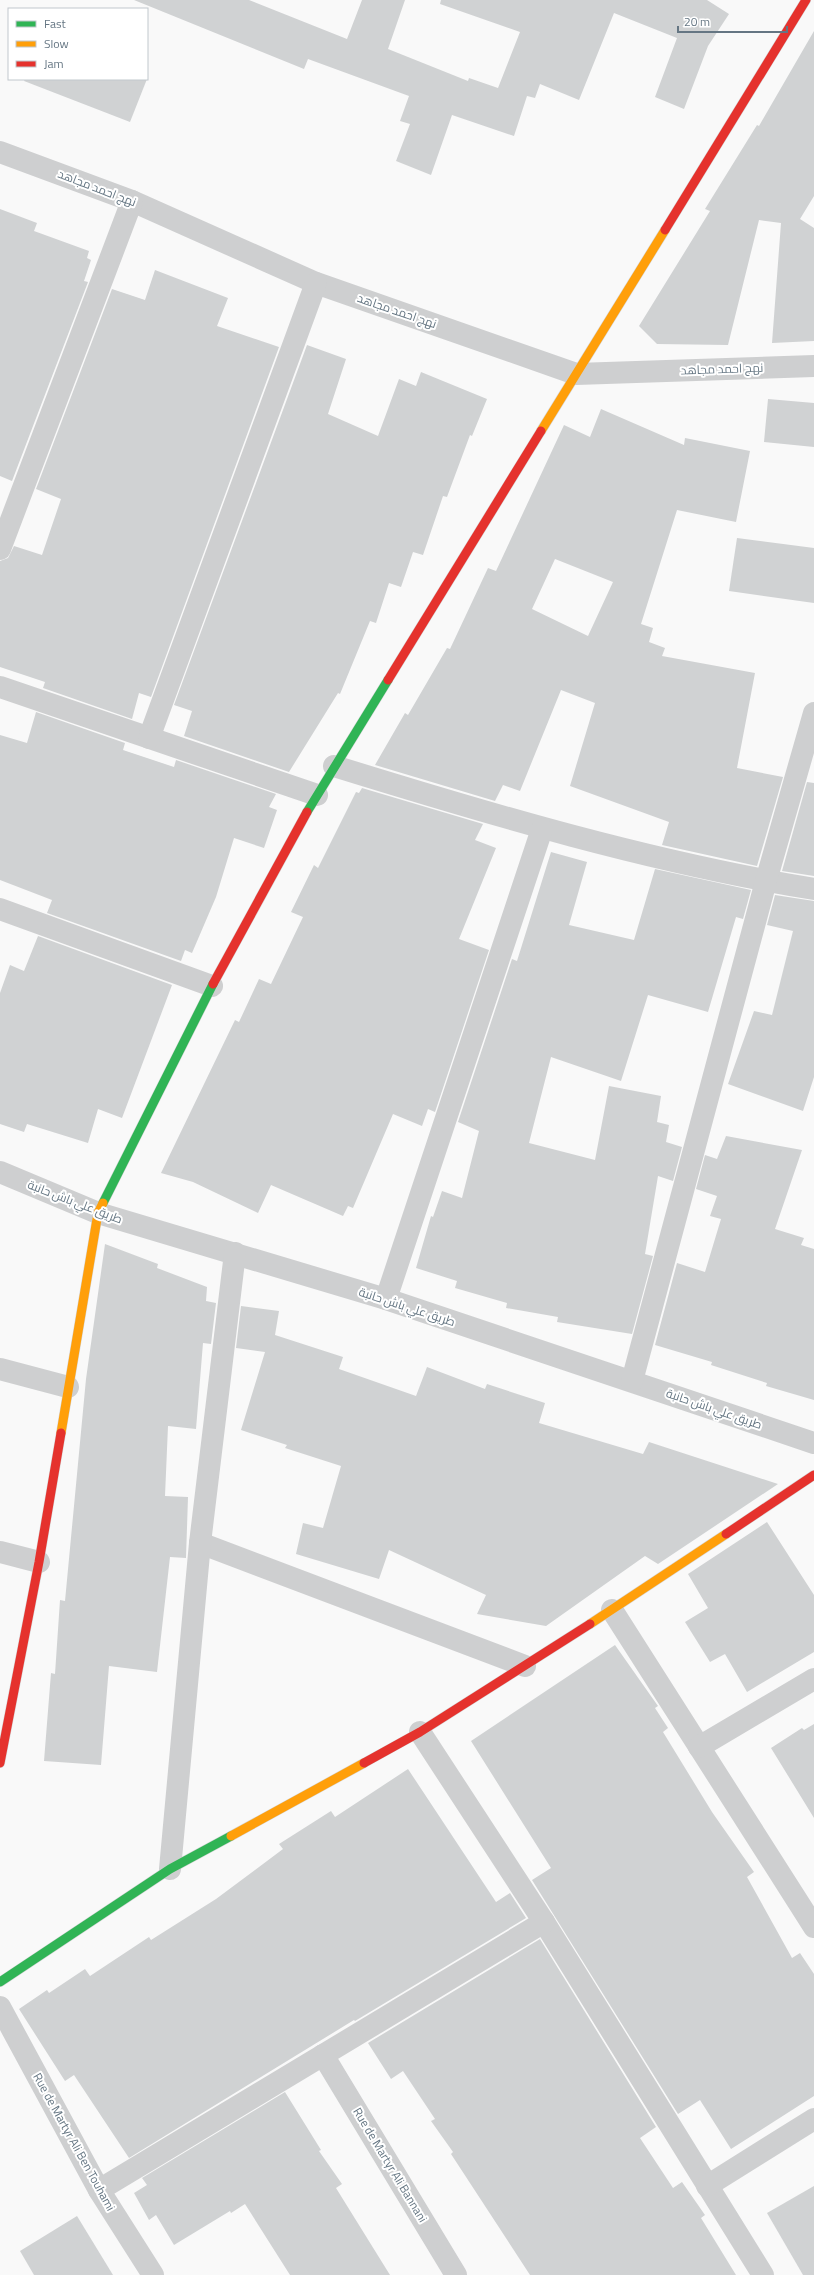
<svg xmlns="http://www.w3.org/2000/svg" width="814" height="2275" font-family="'Titillium Web',Cairo,sans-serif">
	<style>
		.building { fill: #d0d2d3; fill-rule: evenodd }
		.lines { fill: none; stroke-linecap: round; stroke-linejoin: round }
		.fast-casing { stroke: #d5d6d7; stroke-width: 10 }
		.slow-casing { stroke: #d5d6d7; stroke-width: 10 }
		.jam-casing { stroke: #d5d6d7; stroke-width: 10 }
		.street { stroke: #cecfd0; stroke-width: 22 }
		.fast { stroke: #30b455; stroke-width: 9 }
		.slow { stroke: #ff9f0a; stroke-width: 9 }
		.jam { stroke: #e5322d; stroke-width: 9 }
		.labels { text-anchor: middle; stroke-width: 4; stroke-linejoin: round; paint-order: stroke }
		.street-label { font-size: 12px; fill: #657683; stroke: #fff }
	</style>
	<rect width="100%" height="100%" fill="#f9f9f9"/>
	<g class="building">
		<polygon points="134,0 249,0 347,39 362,0 405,0 388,49 468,81 469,78 498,88 520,32 440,4 441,0 707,0 729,14 708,46 684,109 655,97 677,38 614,13 579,100 540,84 535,98 527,96 514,136 452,115 431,175 396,161 410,124 400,121 409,96 308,59 304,69"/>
		<polygon points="814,31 814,196 800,219 814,228 814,341 772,343 781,223 759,220 728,345 657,344 639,326 710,211 705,209 757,125 759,126"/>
		<polygon points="25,79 147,79 130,122 24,81"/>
		<polygon points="0,209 37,223 34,231 89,251 87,258 91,260 84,281 88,282 12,481 0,476"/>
		<polygon points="155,270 228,298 217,326 279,347 151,697 139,693 132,719 43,688 45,682 0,667 0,561 8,558 14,546 42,555 61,499 36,489 112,289 145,300"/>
		<polygon points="307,345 346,359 328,414 378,436 399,379 416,386 421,372 487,399 472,436 470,435 447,497 443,496 423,555 413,552 401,587 389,583 376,623 370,621 340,694 338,693 289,772 184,736 192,711 174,705"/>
		<polygon points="768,399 814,403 814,447 764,442"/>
		<path d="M601 409 684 445 685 438 750 451 736 522 677 510 641 624 653 628 649 642 665 648 662 656 755 673 737 768 783 777 757 866 662 845 669 822 570 786 595 703 561 690 520 791 503 785 495 801 375 765 405 713 408 715 447 648 450 649 488 568 496 571 564 425 590 437ZM555 559 613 582 588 636 532 609Z"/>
		<polygon points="737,538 814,548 814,603 729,591"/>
		<polygon points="36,712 125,743 123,750 174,767 176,760 276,794 269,807 277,810 264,848 234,838 216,897 192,953 185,950 181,961 47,913 52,900 0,880 0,735 27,743"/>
		<polygon points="807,782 814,783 814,876 782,871"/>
		<polygon points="362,788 483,824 475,840 496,848 459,939 489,950 435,1112 428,1109 422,1126 393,1114 353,1208 348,1206 343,1216 271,1185 258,1213 193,1182 161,1173 235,1020 239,1022 259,979 271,984 303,917 291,912 314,865 318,868 356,792 359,793"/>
		<polygon points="551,852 587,862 569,925 634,940 655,869 751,890 743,919 736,917 708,1012 648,995 621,1081 551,1057 529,1143 595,1160 609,1086 661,1096 657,1122 669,1125 666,1142 682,1147 673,1181 658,1176 645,1254 653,1256 632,1334 557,1322 558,1317 506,1308 507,1303 455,1288 457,1281 416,1268 431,1216 433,1217 442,1191 462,1198 479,1131 458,1122 512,959 517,961"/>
		<polygon points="775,895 814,901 814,1077 803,1111 728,1084 754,1011 772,1015 793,931 767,925"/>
		<polygon points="38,936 172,985 122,1118 98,1109 88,1143 27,1124 24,1132 0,1124 0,993 10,965 24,971"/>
		<polygon points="726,1136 802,1150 775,1229 804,1238 801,1245 814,1249 814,1400 766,1386 767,1383 711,1365 712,1362 655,1345 677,1263 705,1272 721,1219 710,1216 717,1196 696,1189 705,1155 717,1159"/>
		<polygon points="105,1244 158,1264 157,1268 207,1287 206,1301 216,1303 211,1344 203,1343 196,1429 168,1426 165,1496 188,1497 186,1558 170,1557 157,1672 109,1666 101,1765 44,1761 51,1673 55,1674 60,1600 65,1601 86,1379"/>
		<polygon points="241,1306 279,1311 275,1335 343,1357 339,1369 416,1396 427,1367 485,1389 487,1384 545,1403 539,1423 643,1454 649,1442 778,1484 658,1564 645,1556 546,1626 477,1614 486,1595 389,1550 379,1579 296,1554 303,1523 323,1528 341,1466 285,1448 287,1445 241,1430 265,1352 236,1348"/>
		<polygon points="767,1522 814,1595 814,1652 747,1692 725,1654 710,1662 685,1622 708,1608 688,1574"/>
		<polygon points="615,1645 658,1706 655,1708 668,1728 663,1732 712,1812 754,1872 747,1877 792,1958 800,1953 814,1974 814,2096 731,2149 700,2100 678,2114 532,1880 551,1868 471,1741"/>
		<polygon points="814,1724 814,1818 771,1748 802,1728 804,1730"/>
		<polygon points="408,1769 496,1902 510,1893 526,1918 355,2021 354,2020 129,2158 74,2075 65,2081 19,2009 47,1990 49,1993 85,1969 90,1976 149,1937 151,1940 216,1899 283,1849 279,1844 331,1811 335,1817"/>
		<polygon points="540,1939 656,2127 640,2138 673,2188 682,2182 705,2215 701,2218 736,2275 530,2275 451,2154 453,2152 431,2121 435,2119 403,2071 391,2079 368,2043"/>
		<polygon points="285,2092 321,2150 319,2151 342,2184 336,2188 390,2275 290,2275 245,2204 231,2213 230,2211 174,2245 156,2215 149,2220 134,2193 147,2185 142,2178"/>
		<polygon points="814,2186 814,2275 803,2275 767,2213"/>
		<polygon points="77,2216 113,2275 34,2275 20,2251"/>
	</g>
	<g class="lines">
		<defs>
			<g id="fast">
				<polyline points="307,812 388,680"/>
				<polyline points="103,1203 213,984"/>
				<polyline points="0,1982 170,1869 231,1836"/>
			</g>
			<g id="slow">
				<polyline points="541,431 665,230"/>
				<polyline points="61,1433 98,1213 103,1203"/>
				<polyline points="590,1624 726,1534"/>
				<polyline points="231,1836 364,1763"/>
			</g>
			<g id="jam">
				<polyline points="665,230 806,0"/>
				<polyline points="388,680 541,431"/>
				<polyline points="213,984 307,812"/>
				<polyline points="726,1534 814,1475"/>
				<polyline points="0,1763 39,1562 61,1433"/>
				<polyline points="364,1763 420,1732 590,1624"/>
			</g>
		</defs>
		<use href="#fast" class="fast-casing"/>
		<use href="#slow" class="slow-casing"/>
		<use href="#jam" class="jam-casing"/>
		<g class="street">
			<polyline points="0,152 132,201 316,283 576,374 814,366"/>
			<polyline points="0,549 132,201"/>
			<polyline points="0,687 317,795"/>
			<polyline points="149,738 316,283"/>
			<path d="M334 766C492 815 651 862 814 889"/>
			<polyline points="0,909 212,986"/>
			<polyline points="0,1172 98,1213 386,1299 814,1443"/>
			<polyline points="386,1299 542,829"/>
			<polyline points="0,1369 68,1387"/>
			<polyline points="632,1381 766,881 814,713"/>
			<polyline points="200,1543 525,1666"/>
			<polyline points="0,1552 39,1562"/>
			<polyline points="612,1610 814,1927"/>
			<polyline points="420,1732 544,1922 763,2275"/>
			<polyline points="699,1747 814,1679"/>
			<polyline points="170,1869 200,1543 235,1253"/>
			<polyline points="0,2007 99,2190 153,2275"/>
			<polyline points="323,2055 456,2275"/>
			<polyline points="707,2186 814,2119"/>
			<polyline points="99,2190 544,1922"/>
		</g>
		<use href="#fast" class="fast"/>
		<use href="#slow" class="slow"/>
		<use href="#jam" class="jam"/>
	</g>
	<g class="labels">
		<g class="street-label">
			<text transform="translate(97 188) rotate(21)" y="4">نهج احمد مجاهد</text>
			<text transform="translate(397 311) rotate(19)" y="4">نهج احمد مجاهد</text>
			<text transform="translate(722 369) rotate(-2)" y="4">نهج احمد مجاهد</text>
			<text transform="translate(75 1202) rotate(21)" y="4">طريق علي باش حانبة</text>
			<text transform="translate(407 1307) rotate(18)" y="4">طريق علي باش حانبة</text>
			<text transform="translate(714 1409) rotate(19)" y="4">طريق علي باش حانبة</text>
			<text transform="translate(74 2142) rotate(61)" y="4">Rue de Martyr Ali Ben Touhami</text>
			<text transform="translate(390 2165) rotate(59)" y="4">Rue de Martyr Ali Bannani</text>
		</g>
	</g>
	<rect x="8" y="8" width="140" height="72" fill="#ffffff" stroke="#c1c8cd"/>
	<rect x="16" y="21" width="20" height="6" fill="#30b455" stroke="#c1c8cd"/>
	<text x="44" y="28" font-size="12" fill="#657683">Fast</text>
	<rect x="16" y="41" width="20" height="6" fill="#ff9f0a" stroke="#c1c8cd"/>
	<text x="44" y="48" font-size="12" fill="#657683">Slow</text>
	<rect x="16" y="61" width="20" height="6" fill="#e5322d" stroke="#c1c8cd"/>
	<text x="44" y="68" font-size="12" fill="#657683">Jam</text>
	<path d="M678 26v6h109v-6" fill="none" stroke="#657683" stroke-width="2"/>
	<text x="684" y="26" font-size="12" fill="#657683" stroke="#ffffff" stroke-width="3" paint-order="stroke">20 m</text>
</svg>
